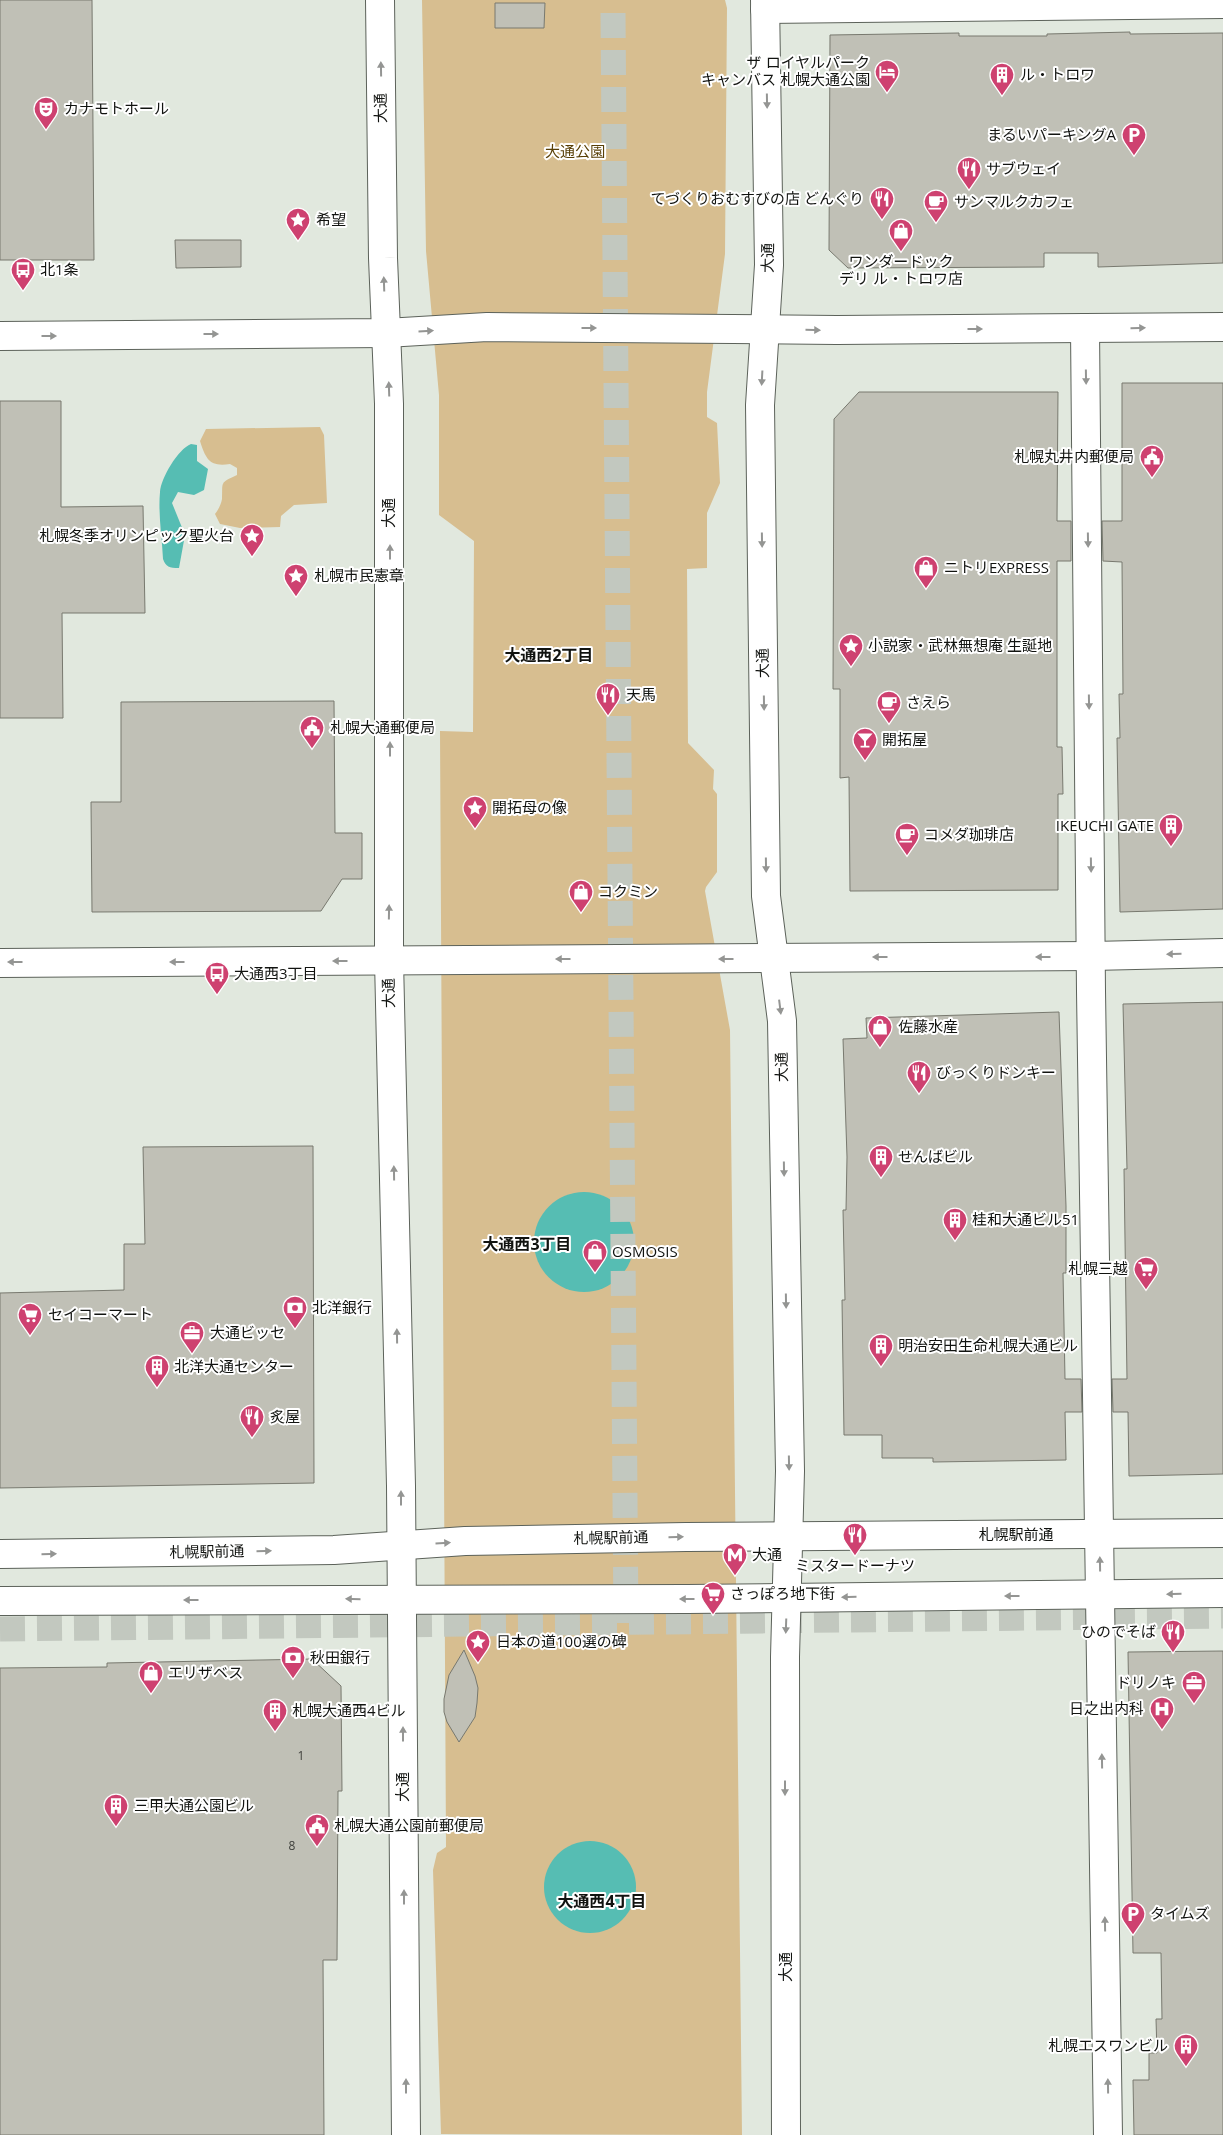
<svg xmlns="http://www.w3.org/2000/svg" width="1223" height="2135" font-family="'Open Sans','Noto Sans JP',sans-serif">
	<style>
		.green { fill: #d7be90 }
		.water { fill: #56bdb3 }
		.building { fill: #c0c0b6; stroke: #78796f }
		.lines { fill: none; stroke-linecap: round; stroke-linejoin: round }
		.pedestrian-tunnel { stroke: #c2c8bf; stroke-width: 25; stroke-dasharray: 25 12; stroke-linecap: butt }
		.minor-casing { stroke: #5c625a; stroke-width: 30 }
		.tertiary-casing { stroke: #5c625a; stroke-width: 30 }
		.trunk-casing { stroke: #5c625a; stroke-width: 30 }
		.minor { stroke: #fff; stroke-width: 28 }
		.tertiary { stroke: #fff; stroke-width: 28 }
		.trunk { stroke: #fff; stroke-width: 28 }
		.oneway { fill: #949593 }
		.labels { text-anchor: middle; stroke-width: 4; stroke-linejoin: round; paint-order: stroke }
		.number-label { font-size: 12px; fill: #3d3e3a }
		.poi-label { font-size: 15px; fill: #111310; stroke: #fff; text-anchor: start }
		.street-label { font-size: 15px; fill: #111310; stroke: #fff }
		.park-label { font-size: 15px; fill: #583f06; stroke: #fff }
		.neighbourhood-label { font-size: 16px; font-weight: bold; fill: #111310; stroke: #fff }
	</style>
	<rect width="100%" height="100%" fill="#e1e8de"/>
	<g class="green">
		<polygon points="422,0 725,0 727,8 725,254 707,392 707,417 717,423 720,483 707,513 707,568 687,569 688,743 714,770 713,789 717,794 717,872 706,887 705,891 730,1030 742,2135 441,2134 433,1870 437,1853 446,1847 440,731 473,732 474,541 439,515 439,395 426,251"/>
		<path d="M320 427 324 435 327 503 294 505 281 516 280 527 240 528 220 524 215 514C218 510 221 505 222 499 223 482 219 483 237 475V468L230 464C210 467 206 460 200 441L206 429Z"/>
	</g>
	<g class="water">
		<path d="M191 444 197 445V461L208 469 204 490 194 495 178 492 172 503 185 535 179 568C169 568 166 567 163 559 162 537 158 514 160 492 161 478 178 449 191 444Z"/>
		<circle cx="584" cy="1242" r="50"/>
		<circle cx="590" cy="1887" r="46"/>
	</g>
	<g class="building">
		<polygon points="0,0 92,0 94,260 0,260"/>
		<polygon points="495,3 545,3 544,28 495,28"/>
		<polygon points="1130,32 1130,34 1223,33 1223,263 1098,267 1098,253 1044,253 1044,267 848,268 829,250 830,35 959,33 959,36 1047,36 1047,34"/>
		<polygon points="175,240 241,240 241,267 176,268"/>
		<polygon points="1122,383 1223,383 1223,909 1120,912 1117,738 1120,738 1119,694 1123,694 1122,562 1103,561 1102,521 1122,521"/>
		<polygon points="859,392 1058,392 1057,521 1071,521 1071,561 1057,561 1057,747 1062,747 1063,794 1058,794 1058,890 850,891 849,777 840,778 840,689 833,689 834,419"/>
		<polygon points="0,401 61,401 61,507 143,506 145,613 62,613 63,718 0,718"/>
		<polygon points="334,701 335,833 362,833 362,879 342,879 321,911 92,912 91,802 121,802 121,702"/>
		<polygon points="1223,1002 1223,1474 1129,1476 1128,1412 1113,1412 1112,1379 1127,1379 1124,1169 1127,1169 1123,1004"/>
		<polygon points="1059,1012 1066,1206 1066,1273 1063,1273 1065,1379 1081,1379 1082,1412 1065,1412 1066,1460 933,1462 933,1458 882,1458 882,1435 844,1435 842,1300 845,1300 843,1210 846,1210 847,1157 843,1039 867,1038 866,1018"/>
		<polygon points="313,1146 314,1483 0,1488 0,1293 124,1290 124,1244 145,1244 143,1147"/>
		<polygon points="464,1650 475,1676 478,1688 477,1703 475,1717 459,1742 447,1722 444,1712 444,1699 449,1675"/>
		<polygon points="1223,1651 1223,2135 1134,2135 1133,2080 1149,2080 1149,2053 1157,2053 1156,2019 1162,2019 1161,1953 1133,1953 1128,1652"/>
		<polygon points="312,1659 341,1686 342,1791 338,1791 337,1960 323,1960 324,2135 0,2135 0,1668 107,1667 107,1663"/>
	</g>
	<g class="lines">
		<g class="pedestrian-tunnel">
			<polyline points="613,13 626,1623"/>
			<polyline points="0,1629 1223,1616"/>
		</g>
		<defs>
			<g id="minor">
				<polyline points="765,9 1223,4"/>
				<polyline points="1085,328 1091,991 1108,2135"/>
			</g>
			<g id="tertiary">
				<polyline points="380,0 383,258 389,404 389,960 401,1486 406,2135"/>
				<polyline points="765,0 769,265 760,405 766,896 782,1021 790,1471 785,1657 786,2135"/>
				<polyline points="0,336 386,333 487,327 837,330 1223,327"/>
				<polyline points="0,963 1092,956 1223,953"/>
			</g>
			<g id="trunk">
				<polyline points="0,1554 334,1550 465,1541 686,1537 1223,1533"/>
				<polyline points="0,1601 687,1599 1223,1593"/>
			</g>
		</defs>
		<use href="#minor" class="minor-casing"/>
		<use href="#tertiary" class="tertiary-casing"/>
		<use href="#trunk" class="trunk-casing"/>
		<use href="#minor" class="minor"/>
		<use href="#tertiary" class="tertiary"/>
		<use href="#trunk" class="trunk"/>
	</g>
	<defs><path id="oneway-solid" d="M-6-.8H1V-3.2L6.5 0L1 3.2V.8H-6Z" transform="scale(1.25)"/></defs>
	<g class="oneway">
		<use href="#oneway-solid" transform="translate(381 69) rotate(-91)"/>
		<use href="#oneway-solid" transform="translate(767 101) rotate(89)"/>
		<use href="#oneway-solid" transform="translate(384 284) rotate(-92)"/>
		<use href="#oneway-solid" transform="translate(589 328)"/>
		<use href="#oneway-solid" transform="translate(1138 328) rotate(-1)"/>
		<use href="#oneway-solid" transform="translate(975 329)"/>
		<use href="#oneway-solid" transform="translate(813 330) rotate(1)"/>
		<use href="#oneway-solid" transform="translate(426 331) rotate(-3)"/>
		<use href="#oneway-solid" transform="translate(211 334)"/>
		<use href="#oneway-solid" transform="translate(49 336)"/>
		<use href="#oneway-solid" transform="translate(1086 377) rotate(89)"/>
		<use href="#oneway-solid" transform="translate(762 378) rotate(93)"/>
		<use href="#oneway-solid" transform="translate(389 389) rotate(-92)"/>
		<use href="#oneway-solid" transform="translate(762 540) rotate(89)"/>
		<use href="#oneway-solid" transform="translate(1088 540) rotate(89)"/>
		<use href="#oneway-solid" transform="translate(390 552) rotate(-90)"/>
		<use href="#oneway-solid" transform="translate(1089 702) rotate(89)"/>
		<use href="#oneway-solid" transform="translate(764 703) rotate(89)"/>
		<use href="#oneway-solid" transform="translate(390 749) rotate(-90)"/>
		<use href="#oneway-solid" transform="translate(766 865) rotate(89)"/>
		<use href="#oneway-solid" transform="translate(1091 865) rotate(89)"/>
		<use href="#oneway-solid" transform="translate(389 912) rotate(-89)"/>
		<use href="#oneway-solid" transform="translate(1174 954) rotate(179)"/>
		<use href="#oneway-solid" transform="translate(880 957) rotate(180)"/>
		<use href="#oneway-solid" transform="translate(1043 957) rotate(180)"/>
		<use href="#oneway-solid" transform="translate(563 959) rotate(180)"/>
		<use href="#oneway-solid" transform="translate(726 959) rotate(-180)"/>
		<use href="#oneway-solid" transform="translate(340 961) rotate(180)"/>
		<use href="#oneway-solid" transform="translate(15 962) rotate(180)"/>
		<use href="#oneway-solid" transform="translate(177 962) rotate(180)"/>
		<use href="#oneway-solid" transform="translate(780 1007) rotate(83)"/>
		<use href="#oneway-solid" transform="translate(784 1169) rotate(89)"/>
		<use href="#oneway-solid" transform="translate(394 1173) rotate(-91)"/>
		<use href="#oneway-solid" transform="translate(786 1301) rotate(89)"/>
		<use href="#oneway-solid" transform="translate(397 1336) rotate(-91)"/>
		<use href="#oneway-solid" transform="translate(789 1463) rotate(89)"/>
		<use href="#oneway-solid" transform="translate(401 1498) rotate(-90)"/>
		<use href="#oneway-solid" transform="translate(676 1537) rotate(-1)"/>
		<use href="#oneway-solid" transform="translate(443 1543) rotate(-3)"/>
		<use href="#oneway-solid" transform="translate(264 1551) rotate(-1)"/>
		<use href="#oneway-solid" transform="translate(49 1554) rotate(-1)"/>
		<use href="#oneway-solid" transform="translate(1100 1564) rotate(-91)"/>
		<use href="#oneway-solid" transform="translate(1174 1594) rotate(179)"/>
		<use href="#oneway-solid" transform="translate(1012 1596) rotate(180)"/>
		<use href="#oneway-solid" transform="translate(849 1597) rotate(179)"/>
		<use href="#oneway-solid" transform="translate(353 1599) rotate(-179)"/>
		<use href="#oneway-solid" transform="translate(687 1599) rotate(180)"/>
		<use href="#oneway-solid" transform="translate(191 1600) rotate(180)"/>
		<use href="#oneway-solid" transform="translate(786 1626) rotate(92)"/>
		<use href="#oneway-solid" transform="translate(403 1734) rotate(-90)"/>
		<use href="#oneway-solid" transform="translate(1102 1761) rotate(-91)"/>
		<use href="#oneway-solid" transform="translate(785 1788) rotate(90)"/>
		<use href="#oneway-solid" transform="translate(404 1897) rotate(-90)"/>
		<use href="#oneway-solid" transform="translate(1105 1924) rotate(-91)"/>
		<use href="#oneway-solid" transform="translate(406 2086) rotate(-90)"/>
		<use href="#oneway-solid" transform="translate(1108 2086) rotate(-91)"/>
	</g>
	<defs>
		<symbol id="hotel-pin" viewBox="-11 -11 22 30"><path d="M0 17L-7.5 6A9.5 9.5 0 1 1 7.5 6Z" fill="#ce4170" stroke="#fff"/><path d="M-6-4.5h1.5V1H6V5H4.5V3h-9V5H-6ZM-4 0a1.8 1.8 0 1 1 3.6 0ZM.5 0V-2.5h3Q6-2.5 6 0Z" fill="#fff"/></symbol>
		<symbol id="building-pin" viewBox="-11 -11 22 30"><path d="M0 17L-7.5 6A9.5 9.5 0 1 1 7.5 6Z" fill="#ce4170" stroke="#fff"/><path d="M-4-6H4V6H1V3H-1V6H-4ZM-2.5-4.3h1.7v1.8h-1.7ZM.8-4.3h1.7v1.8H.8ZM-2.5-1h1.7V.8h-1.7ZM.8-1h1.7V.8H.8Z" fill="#fff"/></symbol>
		<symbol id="theatre-pin" viewBox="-11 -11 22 30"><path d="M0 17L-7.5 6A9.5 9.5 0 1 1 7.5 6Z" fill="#ce4170" stroke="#fff"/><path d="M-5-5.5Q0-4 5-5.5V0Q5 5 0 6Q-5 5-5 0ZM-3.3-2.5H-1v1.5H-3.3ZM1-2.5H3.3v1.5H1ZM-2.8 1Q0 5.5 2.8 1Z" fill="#fff"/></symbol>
		<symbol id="parking-pin" viewBox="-11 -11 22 30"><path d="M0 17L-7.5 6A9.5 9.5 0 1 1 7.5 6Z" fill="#ce4170" stroke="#fff"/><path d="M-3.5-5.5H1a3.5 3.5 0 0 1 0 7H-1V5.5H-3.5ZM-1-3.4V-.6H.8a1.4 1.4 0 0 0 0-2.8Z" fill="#fff"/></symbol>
		<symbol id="restaurant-pin" viewBox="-11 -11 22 30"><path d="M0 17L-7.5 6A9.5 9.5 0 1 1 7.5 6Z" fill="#ce4170" stroke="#fff"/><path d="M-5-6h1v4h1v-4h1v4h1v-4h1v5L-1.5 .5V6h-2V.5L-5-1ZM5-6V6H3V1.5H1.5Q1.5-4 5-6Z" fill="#fff"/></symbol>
		<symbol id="cafe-pin" viewBox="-11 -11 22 30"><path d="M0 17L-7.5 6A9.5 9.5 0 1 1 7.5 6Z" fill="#ce4170" stroke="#fff"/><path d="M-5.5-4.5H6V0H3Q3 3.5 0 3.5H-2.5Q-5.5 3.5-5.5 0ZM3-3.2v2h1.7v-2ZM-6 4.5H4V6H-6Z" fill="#fff"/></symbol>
		<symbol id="sight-pin" viewBox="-11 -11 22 30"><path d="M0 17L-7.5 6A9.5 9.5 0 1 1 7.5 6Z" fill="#ce4170" stroke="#fff"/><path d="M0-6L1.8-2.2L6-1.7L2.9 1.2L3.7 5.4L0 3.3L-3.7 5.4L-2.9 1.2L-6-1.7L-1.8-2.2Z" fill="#fff"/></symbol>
		<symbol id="shop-pin" viewBox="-11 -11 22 30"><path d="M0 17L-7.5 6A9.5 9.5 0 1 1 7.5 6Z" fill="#ce4170" stroke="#fff"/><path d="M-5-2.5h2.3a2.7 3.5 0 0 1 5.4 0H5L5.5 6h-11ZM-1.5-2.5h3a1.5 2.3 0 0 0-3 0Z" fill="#fff"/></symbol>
		<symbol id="bus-pin" viewBox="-11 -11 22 30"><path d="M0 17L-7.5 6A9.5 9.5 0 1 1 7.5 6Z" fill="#ce4170" stroke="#fff"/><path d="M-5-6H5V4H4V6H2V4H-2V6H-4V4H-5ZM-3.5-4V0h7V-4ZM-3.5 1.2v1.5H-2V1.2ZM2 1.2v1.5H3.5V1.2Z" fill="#fff"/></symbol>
		<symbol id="civic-pin" viewBox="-11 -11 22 30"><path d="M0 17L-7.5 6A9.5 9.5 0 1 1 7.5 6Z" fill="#ce4170" stroke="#fff"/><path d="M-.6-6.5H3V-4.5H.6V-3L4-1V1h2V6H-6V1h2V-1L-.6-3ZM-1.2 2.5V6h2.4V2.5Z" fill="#fff"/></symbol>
		<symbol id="bar-pin" viewBox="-11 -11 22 30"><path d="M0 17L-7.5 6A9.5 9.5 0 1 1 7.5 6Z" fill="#ce4170" stroke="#fff"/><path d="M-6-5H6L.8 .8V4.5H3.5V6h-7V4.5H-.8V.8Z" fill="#fff"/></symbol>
		<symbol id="supermarket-pin" viewBox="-11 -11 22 30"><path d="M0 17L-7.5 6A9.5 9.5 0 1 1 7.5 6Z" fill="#ce4170" stroke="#fff"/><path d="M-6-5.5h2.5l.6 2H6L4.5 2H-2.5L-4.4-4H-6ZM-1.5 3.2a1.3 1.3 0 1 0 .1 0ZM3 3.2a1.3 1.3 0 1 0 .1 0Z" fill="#fff"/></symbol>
		<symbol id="bank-pin" viewBox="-11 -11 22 30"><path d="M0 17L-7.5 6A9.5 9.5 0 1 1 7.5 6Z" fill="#ce4170" stroke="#fff"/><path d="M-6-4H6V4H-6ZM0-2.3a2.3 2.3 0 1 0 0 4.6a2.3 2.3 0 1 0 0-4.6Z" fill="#fff"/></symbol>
		<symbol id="office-pin" viewBox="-11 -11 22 30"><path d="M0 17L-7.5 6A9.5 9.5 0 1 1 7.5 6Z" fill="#ce4170" stroke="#fff"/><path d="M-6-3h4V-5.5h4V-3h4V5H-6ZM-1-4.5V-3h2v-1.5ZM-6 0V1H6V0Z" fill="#fff"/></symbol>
		<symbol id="metro-pin" viewBox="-11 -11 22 30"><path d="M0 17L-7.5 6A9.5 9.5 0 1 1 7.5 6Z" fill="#ce4170" stroke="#fff"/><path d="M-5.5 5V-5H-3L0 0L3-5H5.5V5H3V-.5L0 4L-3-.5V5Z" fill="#fff"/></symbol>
		<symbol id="hospital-pin" viewBox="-11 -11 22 30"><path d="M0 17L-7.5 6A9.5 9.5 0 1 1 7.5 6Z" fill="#ce4170" stroke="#fff"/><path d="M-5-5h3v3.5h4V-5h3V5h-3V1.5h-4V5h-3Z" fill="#fff"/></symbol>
	</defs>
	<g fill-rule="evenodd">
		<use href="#hotel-pin" x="873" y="58" width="28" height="38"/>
		<use href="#building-pin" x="988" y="61" width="28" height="38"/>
		<use href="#theatre-pin" x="32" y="95" width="28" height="38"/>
		<use href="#parking-pin" x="1120" y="121" width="28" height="38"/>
		<use href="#restaurant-pin" x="955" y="155" width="28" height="38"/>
		<use href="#restaurant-pin" x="868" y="185" width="28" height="38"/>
		<use href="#cafe-pin" x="922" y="188" width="28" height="38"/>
		<use href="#sight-pin" x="284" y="206" width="28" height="38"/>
		<use href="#shop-pin" x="887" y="217" width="28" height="38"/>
		<use href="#bus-pin" x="9" y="256" width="28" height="38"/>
		<use href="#civic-pin" x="1138" y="443" width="28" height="38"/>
		<use href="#sight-pin" x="238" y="522" width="28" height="38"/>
		<use href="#shop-pin" x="912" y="554" width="28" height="38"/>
		<use href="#sight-pin" x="282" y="562" width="28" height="38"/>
		<use href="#sight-pin" x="837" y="632" width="28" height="38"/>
		<use href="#restaurant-pin" x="594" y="681" width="28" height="38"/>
		<use href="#cafe-pin" x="875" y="689" width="28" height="38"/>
		<use href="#civic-pin" x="298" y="714" width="28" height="38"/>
		<use href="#bar-pin" x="851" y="726" width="28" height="38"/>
		<use href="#sight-pin" x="461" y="794" width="28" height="38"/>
		<use href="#building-pin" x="1157" y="812" width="28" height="38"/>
		<use href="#cafe-pin" x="893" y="821" width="28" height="38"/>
		<use href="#shop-pin" x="567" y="878" width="28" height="38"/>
		<use href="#bus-pin" x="203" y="960" width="28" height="38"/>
		<use href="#shop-pin" x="866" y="1013" width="28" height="38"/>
		<use href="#restaurant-pin" x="905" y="1059" width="28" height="38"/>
		<use href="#building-pin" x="867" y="1143" width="28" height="38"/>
		<use href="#building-pin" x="941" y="1206" width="28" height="38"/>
		<use href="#shop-pin" x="581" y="1238" width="28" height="38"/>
		<use href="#supermarket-pin" x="1132" y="1255" width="28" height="38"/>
		<use href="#bank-pin" x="281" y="1294" width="28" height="38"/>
		<use href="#supermarket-pin" x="16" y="1301" width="28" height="38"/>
		<use href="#office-pin" x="178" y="1319" width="28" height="38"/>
		<use href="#building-pin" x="867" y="1332" width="28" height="38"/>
		<use href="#building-pin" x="143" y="1353" width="28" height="38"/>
		<use href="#restaurant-pin" x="238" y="1403" width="28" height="38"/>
		<use href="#restaurant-pin" x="841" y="1521" width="28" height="38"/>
		<use href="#metro-pin" x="721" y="1541" width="28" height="38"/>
		<use href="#supermarket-pin" x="699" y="1580" width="28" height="38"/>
		<use href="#restaurant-pin" x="1159" y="1618" width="28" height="38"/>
		<use href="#sight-pin" x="464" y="1628" width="28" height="38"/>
		<use href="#bank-pin" x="279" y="1644" width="28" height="38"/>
		<use href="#shop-pin" x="137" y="1659" width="28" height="38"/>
		<use href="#office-pin" x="1180" y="1669" width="28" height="38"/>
		<use href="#hospital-pin" x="1148" y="1695" width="28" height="38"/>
		<use href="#building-pin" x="261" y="1697" width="28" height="38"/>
		<use href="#building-pin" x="102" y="1792" width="28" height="38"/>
		<use href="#civic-pin" x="303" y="1812" width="28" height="38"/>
		<use href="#parking-pin" x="1119" y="1900" width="28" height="38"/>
		<use href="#building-pin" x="1172" y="2032" width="28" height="38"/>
	</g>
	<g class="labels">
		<g class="number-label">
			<text x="301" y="1760">1</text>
			<text x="292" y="1850">8</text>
		</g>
		<g class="poi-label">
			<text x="870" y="68" text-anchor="end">ザ ロイヤルパーク<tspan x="870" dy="17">キャンバス 札幌大通公園</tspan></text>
			<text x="1020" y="80">ル・トロワ</text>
			<text x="64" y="114">カナモトホール</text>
			<text x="1116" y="140" text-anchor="end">まるいパーキングA</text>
			<text x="986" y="174">サブウェイ</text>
			<text x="864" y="204" text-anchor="end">てづくりおむすびの店 どんぐり</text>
			<text x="954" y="207">サンマルクカフェ</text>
			<text x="316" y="225">希望</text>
			<text x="901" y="267" text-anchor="middle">ワンダードック<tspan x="901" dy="17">デリ ル・トロワ店</tspan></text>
			<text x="40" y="275">北1条</text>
			<text x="1134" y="462" text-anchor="end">札幌丸井内郵便局</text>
			<text x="234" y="541" text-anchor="end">札幌冬季オリンピック聖火台</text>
			<text x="944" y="573">ニトリEXPRESS</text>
			<text x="314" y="581">札幌市民憲章</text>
			<text x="868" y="651">小説家・武林無想庵 生誕地</text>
			<text x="626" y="700">天馬</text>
			<text x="906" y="708">さえら</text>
			<text x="330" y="733">札幌大通郵便局</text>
			<text x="882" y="745">開拓屋</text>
			<text x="492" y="813">開拓母の像</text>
			<text x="1154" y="831" text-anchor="end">IKEUCHI GATE</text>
			<text x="924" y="840">コメダ珈琲店</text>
			<text x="598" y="897">コクミン</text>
			<text x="234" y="979">大通西3丁目</text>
			<text x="898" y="1032">佐藤水産</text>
			<text x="936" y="1078">びっくりドンキー</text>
			<text x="898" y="1162">せんばビル</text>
			<text x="972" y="1225">桂和大通ビル51</text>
			<text x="612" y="1257">OSMOSIS</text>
			<text x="1128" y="1274" text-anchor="end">札幌三越</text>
			<text x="312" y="1313">北洋銀行</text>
			<text x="48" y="1320">セイコーマート</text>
			<text x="210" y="1338">大通ビッセ</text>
			<text x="898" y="1351">明治安田生命札幌大通ビル</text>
			<text x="174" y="1372">北洋大通センター</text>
			<text x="270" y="1422">炙屋</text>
			<text x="752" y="1560">大通</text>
			<text x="855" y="1571" text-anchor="middle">ミスタードーナツ</text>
			<text x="730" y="1599">さっぽろ地下街</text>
			<text x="1156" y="1637" text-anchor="end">ひのでそば</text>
			<text x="496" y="1647">日本の道100選の碑</text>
			<text x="310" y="1663">秋田銀行</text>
			<text x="168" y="1678">エリザベス</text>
			<text x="1176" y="1688" text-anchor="end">ドリノキ</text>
			<text x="1144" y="1714" text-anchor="end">日之出内科</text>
			<text x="292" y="1716">札幌大通西4ビル</text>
			<text x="134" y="1811">三甲大通公園ビル</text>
			<text x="334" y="1831">札幌大通公園前郵便局</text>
			<text x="1150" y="1919">タイムズ</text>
			<text x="1168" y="2051" text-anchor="end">札幌エスワンビル</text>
		</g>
		<g class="street-label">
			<text transform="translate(381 108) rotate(-91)" y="5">大通</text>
			<text transform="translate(768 258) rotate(-89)" y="5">大通</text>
			<text transform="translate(389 513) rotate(-90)" y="5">大通</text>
			<text transform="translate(763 663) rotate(-91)" y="5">大通</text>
			<text transform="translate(389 993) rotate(-91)" y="5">大通</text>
			<text transform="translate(782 1067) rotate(-91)" y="5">大通</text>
			<text x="1016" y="1540">札幌駅前通</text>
			<text transform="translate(611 1538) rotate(-1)" y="5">札幌駅前通</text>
			<text transform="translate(207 1552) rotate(-1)" y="5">札幌駅前通</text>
			<text transform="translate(403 1787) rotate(-90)" y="5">大通</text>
			<text transform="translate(786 1967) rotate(-90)" y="5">大通</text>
		</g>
		<g class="park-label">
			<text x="575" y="157">大通公園</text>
		</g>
		<g class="neighbourhood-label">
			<text x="549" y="661">大通西2丁目</text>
			<text x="527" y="1250">大通西3丁目</text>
			<text x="602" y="1907">大通西4丁目</text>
		</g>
	</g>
</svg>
